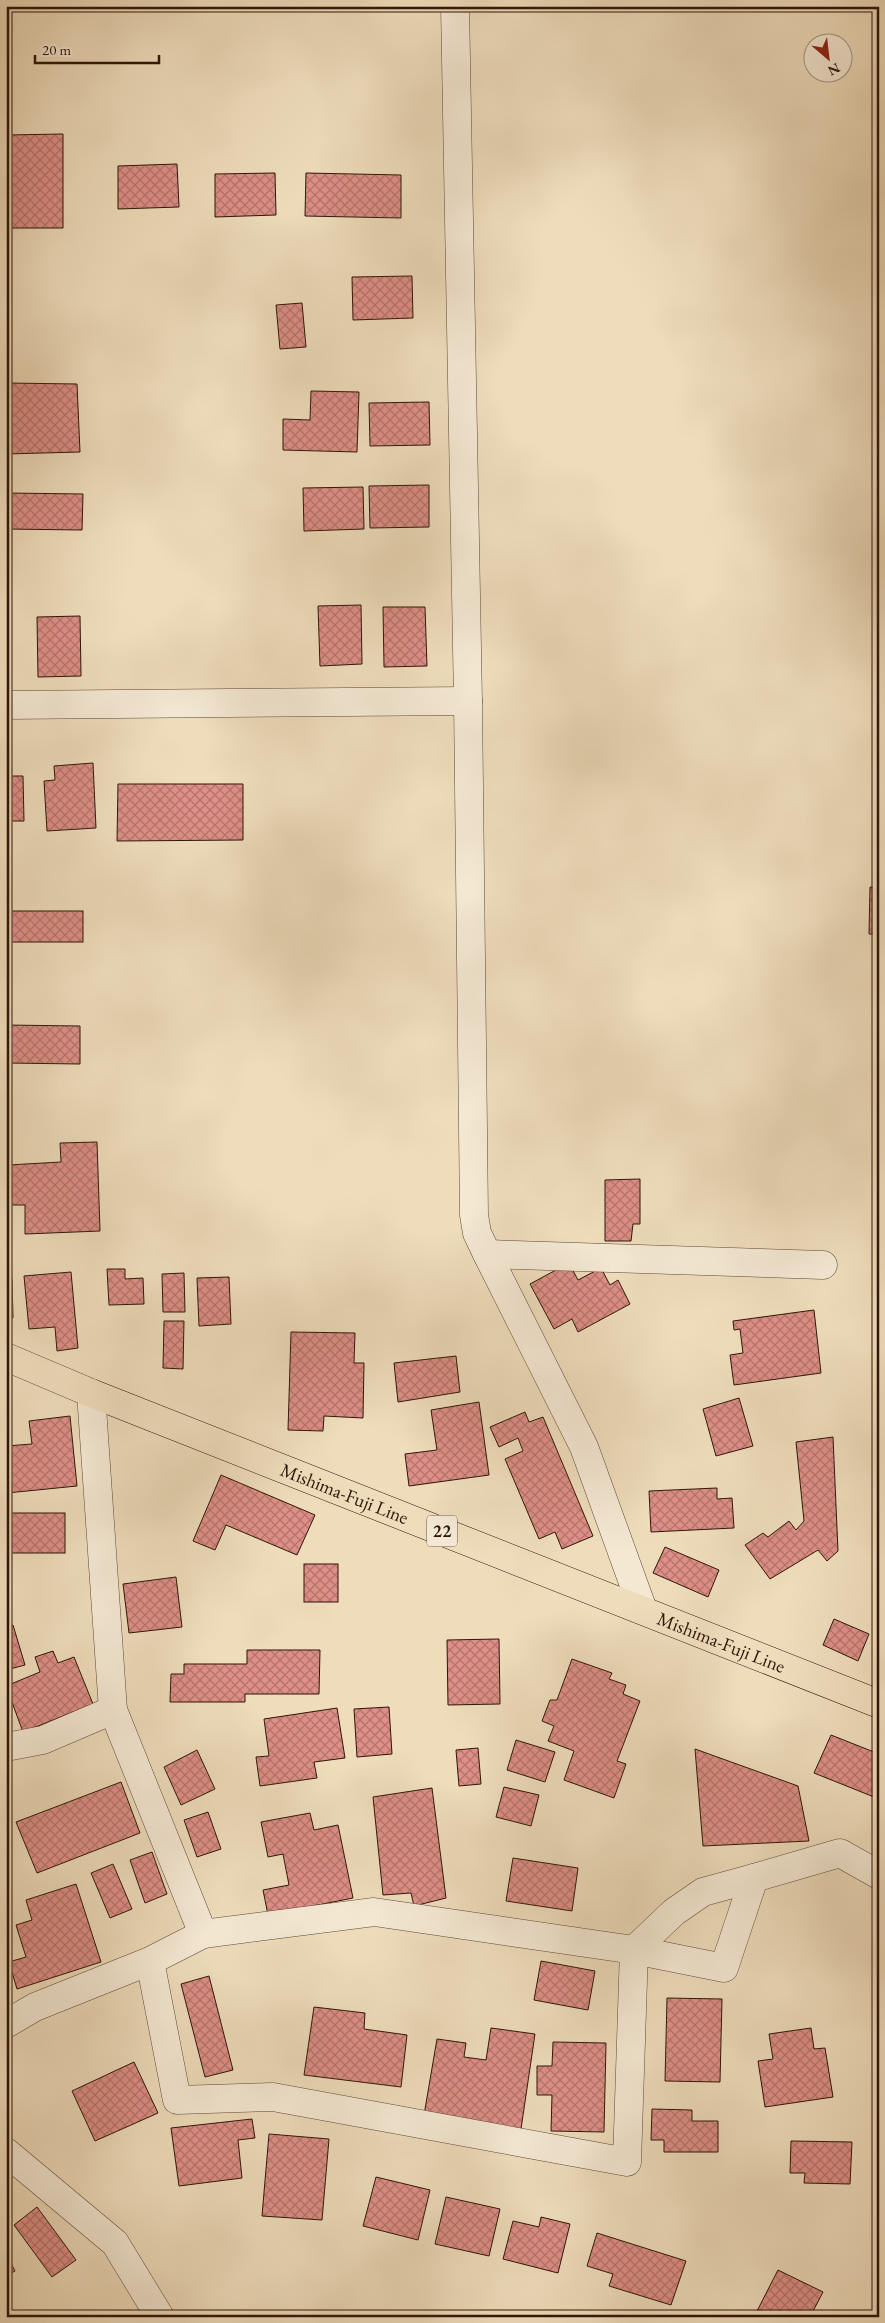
<svg xmlns="http://www.w3.org/2000/svg" width="885" height="2323" font-family="'EB Garamond',serif">
	<style>
		.building { fill: url(#building-cross-hatch); stroke: #2f1509 }
		.lines { fill: none; stroke-linecap: round; stroke-linejoin: round }
		.minor-casing { stroke: #5f4736; stroke-width: 29 }
		.primary-casing { stroke: #2f1509; stroke-width: 29 }
		.minor { stroke: #f4e8d3; stroke-width: 28 }
		.primary { stroke: #eedcbb; stroke-width: 28 }
		.labels { text-anchor: middle; stroke-width: 5; stroke-linejoin: round; paint-order: stroke }
		.shield { fill: #f4e8d3; stroke: #6a5446; stroke-width: 1 }
		.shield-label { font-size: 18px; font-weight: bold; fill: #2f1509 }
		.street-label { font-size: 19px; fill: #2f1509; stroke: #f4e8d3 }
	</style>
	<defs>
		<pattern id="building-cross-hatch" width="8" height="8" patternUnits="userSpaceOnUse" patternTransform="scale(1.25)"><rect width="8" height="8" fill="#de8f87"/><path d="M0 0l8 8M0 8l8-8" fill="none" stroke="#b4746d"/></pattern>
	</defs>
	<rect width="100%" height="100%" fill="#eedcbb"/>
	<filter id="stains"><feTurbulence type="fractalNoise" baseFrequency=".004" numOctaves="4"/><feColorMatrix values="0 0 0 0 .2 0 0 0 0 .09 0 0 0 0 .02 0 0 0 .5 -.17"/></filter>
	<radialGradient id="worn" r=".72"><stop offset=".6" stop-color="#630" stop-opacity="0"/><stop offset="1" stop-color="#630" stop-opacity=".3"/></radialGradient>
	<g class="building">
		<polygon points="63,134 63,228 6,228 6,135"/>
		<polygon points="177,164 179,207 118,209 118,166"/>
		<polygon points="275,173 276,215 215,217 215,174"/>
		<polygon points="306,173 401,175 401,218 305,216"/>
		<polygon points="412,276 413,318 353,320 352,277"/>
		<polygon points="302,303 306,347 280,349 276,305"/>
		<polygon points="6,383 77,384 80,452 6,454"/>
		<polygon points="311,391 359,392 357,452 283,450 283,419 310,420"/>
		<polygon points="429,402 430,445 370,446 369,403"/>
		<polygon points="429,485 429,527 370,528 369,486"/>
		<polygon points="363,487 364,529 304,531 303,488"/>
		<polygon points="6,493 83,494 82,530 6,529"/>
		<polygon points="361,605 362,664 320,666 318,606"/>
		<polygon points="383,607 425,607 427,666 384,667"/>
		<polygon points="80,616 81,676 38,677 37,617"/>
		<polygon points="93,763 96,828 47,831 44,781 55,780 54,766"/>
		<polygon points="6,776 23,776 24,821 6,821"/>
		<polygon points="118,784 243,784 243,840 117,841"/>
		<polygon points="870,887 879,888 879,934 869,934"/>
		<rect x="6" y="911" width="77" height="31"/>
		<polygon points="6,1025 80,1026 80,1064 6,1063"/>
		<polygon points="97,1142 100,1231 25,1234 25,1205 9,1205 8,1165 61,1162 60,1143"/>
		<polygon points="640,1179 640,1224 633,1224 631,1241 605,1241 605,1180"/>
		<polygon points="569,1263 578,1280 601,1268 610,1285 618,1280 630,1304 578,1332 572,1319 554,1329 530,1284"/>
		<polygon points="107,1269 125,1269 125,1279 143,1278 144,1304 109,1305"/>
		<polygon points="71,1272 78,1348 57,1351 55,1327 29,1329 24,1276"/>
		<polygon points="184,1273 185,1312 163,1312 162,1274"/>
		<polygon points="229,1277 231,1324 199,1326 197,1278"/>
		<polygon points="6,1279 12,1279 13,1318 6,1318"/>
		<polygon points="814,1310 821,1373 734,1385 730,1355 743,1353 740,1329 734,1330 733,1321"/>
		<polygon points="164,1321 184,1321 183,1369 163,1368"/>
		<polygon points="291,1332 355,1333 354,1363 364,1363 363,1418 324,1416 323,1431 288,1430"/>
		<polygon points="456,1356 460,1392 398,1402 394,1363"/>
		<polygon points="739,1398 753,1446 716,1456 703,1409"/>
		<polygon points="479,1402 489,1475 409,1486 405,1454 437,1450 431,1410"/>
		<polygon points="525,1412 529,1422 543,1417 593,1536 562,1549 555,1532 539,1539 505,1459 523,1451 518,1438 499,1447 490,1427"/>
		<polygon points="70,1416 77,1486 7,1493 6,1446 32,1444 29,1421"/>
		<polygon points="833,1437 838,1551 827,1561 818,1550 770,1579 745,1545 763,1533 768,1537 789,1521 796,1530 804,1521 796,1442"/>
		<polygon points="221,1475 315,1515 297,1555 226,1525 215,1550 193,1541"/>
		<polygon points="717,1488 717,1499 732,1498 734,1528 651,1532 649,1491"/>
		<rect x="6" y="1513" width="59" height="40"/>
		<polygon points="665,1547 719,1570 708,1597 653,1573"/>
		<rect x="304" y="1564" width="34" height="38"/>
		<polygon points="176,1577 182,1627 129,1633 123,1584"/>
		<polygon points="834,1619 869,1634 858,1661 823,1645"/>
		<polygon points="13,1625 25,1665 6,1670 6,1627"/>
		<polygon points="499,1639 500,1704 448,1705 447,1640"/>
		<polygon points="247,1650 320,1650 319,1694 245,1694 245,1702 170,1702 171,1674 184,1674 184,1664 247,1664"/>
		<polygon points="53,1651 58,1663 74,1657 93,1704 23,1732 6,1686 40,1672 35,1657"/>
		<polygon points="572,1659 612,1673 609,1679 626,1685 623,1694 640,1701 617,1761 626,1764 614,1798 564,1780 574,1751 548,1741 554,1726 542,1721 550,1700 557,1700"/>
		<polygon points="6,1706 12,1732 6,1733"/>
		<polygon points="389,1707 392,1754 357,1757 354,1709"/>
		<polygon points="337,1708 345,1758 314,1762 317,1778 260,1786 256,1757 269,1756 264,1719"/>
		<polygon points="831,1735 879,1754 879,1799 814,1773"/>
		<polygon points="516,1740 555,1752 545,1782 507,1770"/>
		<polygon points="478,1748 481,1784 459,1786 456,1750"/>
		<polygon points="695,1749 798,1786 809,1841 703,1846"/>
		<polygon points="197,1750 215,1789 181,1805 164,1767"/>
		<polygon points="121,1782 140,1833 37,1873 16,1822"/>
		<polygon points="504,1787 539,1795 531,1826 496,1817"/>
		<polygon points="432,1788 446,1898 414,1906 411,1893 383,1895 373,1797"/>
		<polygon points="208,1812 221,1849 197,1857 184,1820"/>
		<polygon points="310,1813 314,1830 338,1825 353,1898 268,1915 263,1890 289,1885 283,1854 268,1857 261,1822"/>
		<polygon points="152,1852 167,1894 145,1903 130,1860"/>
		<polygon points="513,1858 578,1868 572,1911 506,1901"/>
		<polygon points="113,1864 132,1909 110,1918 91,1873"/>
		<polygon points="76,1884 101,1962 17,1989 9,1962 26,1957 16,1925 32,1920 26,1900"/>
		<polygon points="541,1961 595,1971 588,2010 534,2000"/>
		<polygon points="209,1976 233,2070 205,2077 181,1984"/>
		<polygon points="667,1998 722,1999 720,2082 665,2081"/>
		<polygon points="314,2007 365,2013 364,2029 407,2035 401,2087 304,2075"/>
		<polygon points="491,2028 535,2034 521,2129 424,2115 437,2039 466,2043 464,2057 486,2060"/>
		<polygon points="811,2028 814,2049 825,2048 833,2097 765,2107 758,2061 773,2059 769,2034"/>
		<polygon points="553,2042 606,2043 604,2132 551,2131 552,2095 537,2095 537,2066 552,2066"/>
		<polygon points="134,2062 158,2113 95,2141 72,2091"/>
		<polygon points="652,2109 692,2110 692,2121 718,2121 718,2152 664,2152 664,2140 651,2140"/>
		<polygon points="252,2119 255,2138 238,2140 242,2178 179,2186 171,2128"/>
		<polygon points="269,2134 329,2139 322,2220 262,2216"/>
		<polygon points="791,2141 852,2142 850,2184 804,2183 805,2173 790,2173"/>
		<polygon points="376,2177 430,2190 418,2240 363,2226"/>
		<polygon points="446,2197 500,2209 489,2256 435,2244"/>
		<polygon points="6,2199 11,2208 6,2211"/>
		<polygon points="37,2207 76,2260 52,2277 14,2225"/>
		<polygon points="541,2217 570,2224 558,2273 503,2259 513,2221 539,2227"/>
		<polygon points="597,2233 686,2261 671,2305 609,2286 613,2274 587,2266"/>
		<polygon points="6,2254 15,2271 6,2276"/>
		<polygon points="778,2270 823,2292 810,2317 755,2315"/>
	</g>
	<g class="lines">
		<defs>
			<g id="minor">
				<polyline points="455,6 468,701 474,1215 477,1233 487,1254 584,1447 643,1610"/>
				<polyline points="6,705 468,701"/>
				<polyline points="487,1254 823,1265"/>
				<polyline points="91,1393 113,1710 203,1934 150,1961 177,2100 273,2097 627,2162 634,1950 724,1968 754,1878 840,1853 879,1875"/>
				<polyline points="6,1747 43,1740 113,1710"/>
				<polyline points="203,1934 374,1912 634,1950 674,1912 703,1892 754,1878"/>
				<polyline points="6,2024 35,2007 150,1961"/>
				<polyline points="6,2152 115,2243 160,2317"/>
			</g>
			<g id="primary">
				<path id="s1" d="M6 1357 91 1393 879 1704"/>
			</g>
		</defs>
		<use href="#minor" class="minor-casing"/>
		<use href="#primary" class="primary-casing"/>
		<use href="#minor" class="minor"/>
		<use href="#primary" class="primary"/>
	</g>
	<g class="labels">
		<rect class="shield" x="427" y="1515.5" width="30" height="31" rx="4"/>
		<g class="shield-label">
			<text x="442" y="1537">22</text>
		</g>
		<g class="street-label">
			<text dy="7" stroke="none"><textPath href="#s1" startOffset="365">Mishima-Fuji Line</textPath></text>
			<text dy="7" stroke="none"><textPath href="#s1" startOffset="770">Mishima-Fuji Line</textPath></text>
		</g>
	</g>
	<rect width="885" height="2323" fill="none" stroke="#eedcbb" stroke-width="25"/>
	<rect x="8" y="8" width="870" height="2308" fill="none" stroke="#2f1509" stroke-width="2.5"/>
	<rect x="12" y="12" width="860" height="2298" fill="none" stroke="#2f1509"/>
	<g transform="translate(828 58) rotate(152)"><circle r="24" fill="#f4e8d3" stroke="#a59482"/>
	<path d="M0-4L9 19L0 12L-9 19Z" fill="#8f2418"/>
	<text y="-8" font-size="14" font-weight="bold" text-anchor="middle" fill="#2f1509">N</text>
	</g>
	<path d="M35 55v8h124v-8" fill="none" stroke="#2f1509" stroke-width="2.5"/>
	<text x="42" y="55" font-size="15" fill="#2f1509" stroke="#f4e8d3" stroke-width="4" paint-order="stroke">20 m</text>
	<rect width="100%" height="100%" filter="url(#stains)"/>
	<rect width="100%" height="100%" fill="url(#worn)"/>
</svg>
